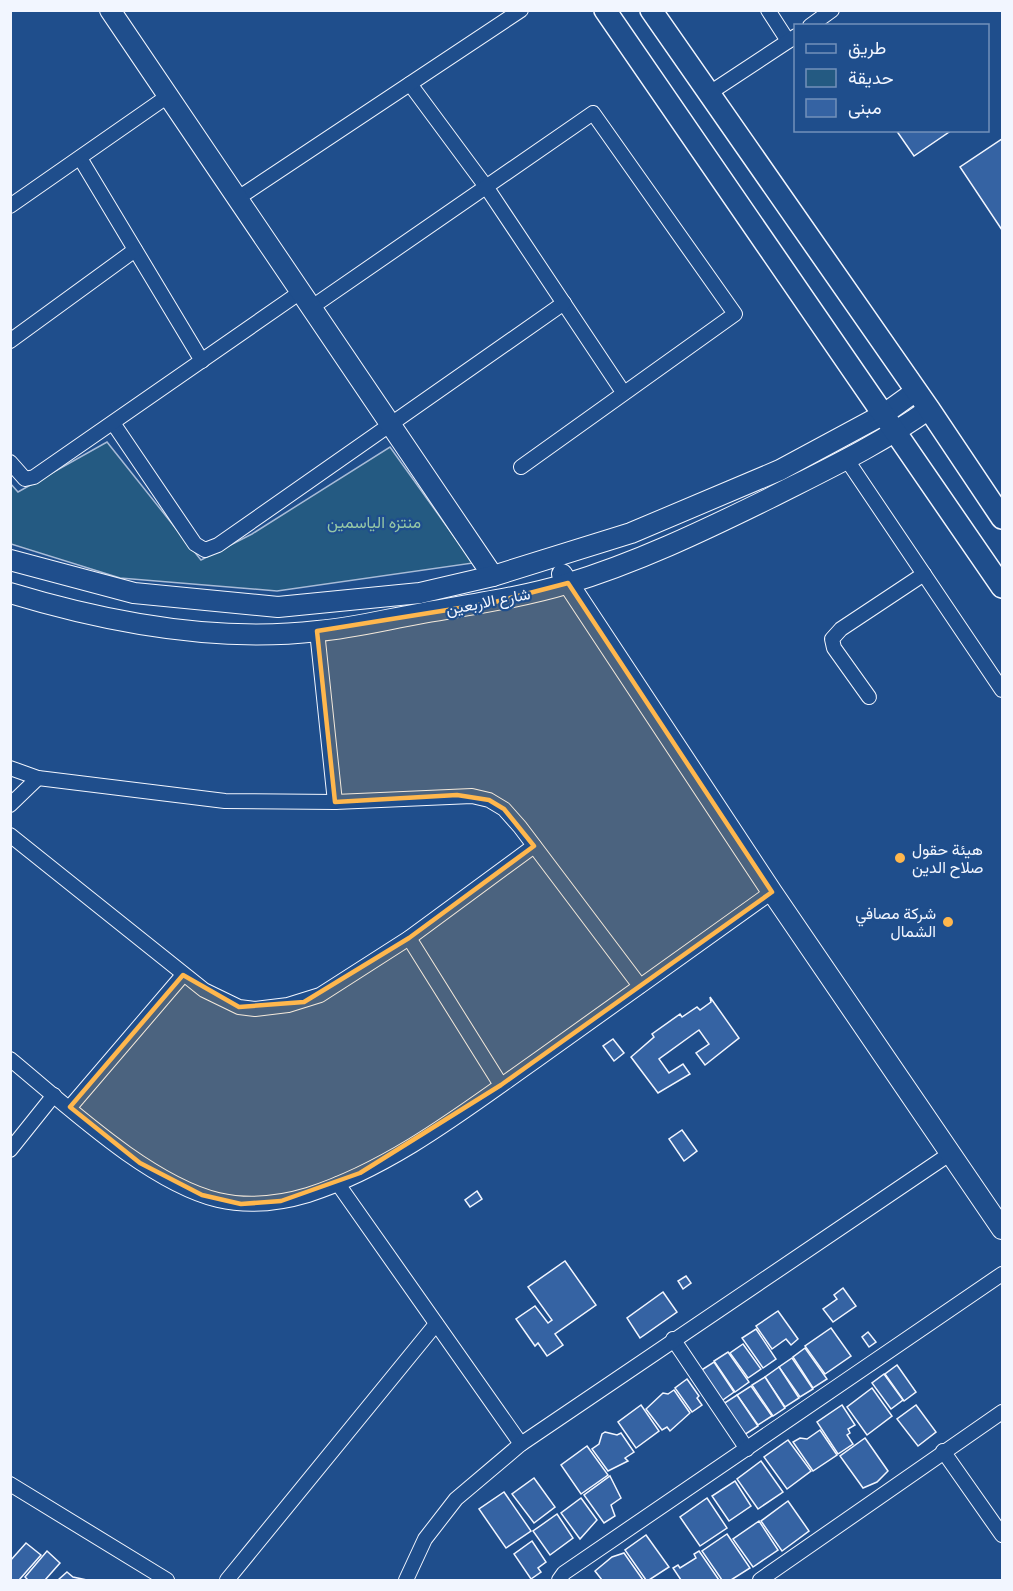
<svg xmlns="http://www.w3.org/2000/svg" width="1013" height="1591" font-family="Karla,Vazirmatn,sans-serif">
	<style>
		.green { fill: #245a82; stroke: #a8bbd7; stroke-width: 1.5 }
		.building { fill: #3563a3; stroke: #f2f6ff; stroke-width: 1.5 }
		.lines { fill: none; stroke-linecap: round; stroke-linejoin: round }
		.street-casing { stroke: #f2f6ff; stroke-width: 16 }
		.secondary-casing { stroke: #f2f6ff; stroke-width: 22 }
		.primary-casing { stroke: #f2f6ff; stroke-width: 24 }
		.street { stroke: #1f4e8c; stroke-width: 14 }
		.secondary { stroke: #1f4e8c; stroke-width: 20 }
		.primary { stroke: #1f4e8c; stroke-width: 21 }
		.marked { fill: #ffb74d; fill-opacity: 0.2; stroke: #ffb74d; stroke-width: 4.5; stroke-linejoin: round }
		.poi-dot { fill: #ffb74d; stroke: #1f4e8c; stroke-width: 2 }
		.labels { text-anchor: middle; stroke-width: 4.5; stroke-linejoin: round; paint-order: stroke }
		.park-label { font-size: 16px; fill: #97c8a6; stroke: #1f4e8c }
		.street-label { font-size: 16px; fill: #f2f6ff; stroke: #1f4e8c }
		.poi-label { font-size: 16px; fill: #f2f6ff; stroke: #1f4e8c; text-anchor: start }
	</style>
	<rect width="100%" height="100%" fill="#1f4e8c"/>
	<polygon class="green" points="107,442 201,560 252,534 390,447 473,563 277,591 120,578 11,544 10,483 18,492"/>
	<g class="building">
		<polygon points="896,130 952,130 914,156"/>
		<polygon points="1002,139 1002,230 960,167"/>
		<polygon points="710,997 739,1038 705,1065 696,1053 709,1044 699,1030 659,1059 669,1073 683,1064 690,1074 658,1093 631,1057 654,1037 652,1034 680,1014 682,1017 697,1007 700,1010 711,1002"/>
		<polygon points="613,1039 624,1053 614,1061 603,1046"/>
		<polygon points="682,1130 697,1151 684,1161 669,1139"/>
		<polygon points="477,1191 482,1199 470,1207 465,1200"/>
		<polygon points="565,1261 596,1305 555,1334 563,1345 547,1356 538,1343 535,1346 516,1319 535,1306 548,1323 552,1320 528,1287"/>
		<polygon points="686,1276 691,1283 683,1289 678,1281"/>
		<polygon points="843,1288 856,1306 833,1322 823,1309 837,1299 834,1295"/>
		<polygon points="663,1292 677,1312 640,1338 627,1318"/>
		<polygon points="778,1311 798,1339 791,1345 786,1339 772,1349 756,1326"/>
		<polygon points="831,1328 851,1356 825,1374 805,1346"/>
		<polygon points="756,1329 776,1359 763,1368 742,1338"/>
		<polygon points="868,1332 876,1342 869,1347 862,1337"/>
		<polygon points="743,1344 761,1369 748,1378 730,1353"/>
		<polygon points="805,1348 827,1379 813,1388 793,1357"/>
		<polygon points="728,1352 749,1382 735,1392 714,1361"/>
		<polygon points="792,1358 813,1389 800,1397 779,1367"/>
		<polygon points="714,1362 734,1392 720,1402 700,1371"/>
		<polygon points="897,1365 916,1392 904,1401 885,1374"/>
		<polygon points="779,1367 799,1398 785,1407 765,1377"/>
		<polygon points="884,1374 903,1400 891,1409 872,1383"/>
		<polygon points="765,1377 785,1408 773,1416 752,1385"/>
		<polygon points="687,1379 699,1396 697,1398 702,1405 692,1412 675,1388"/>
		<polygon points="751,1386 772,1416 758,1425 737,1395"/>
		<polygon points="872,1388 892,1416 867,1435 847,1407"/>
		<polygon points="674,1390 690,1413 670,1431 667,1427 662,1430 646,1409 663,1393 668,1394"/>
		<polygon points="737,1395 758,1426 744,1435 723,1404"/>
		<polygon points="641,1405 659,1431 636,1448 618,1422"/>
		<polygon points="842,1405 855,1425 848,1429 850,1433 847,1435 853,1444 838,1454 817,1422"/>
		<polygon points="916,1405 936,1432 918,1446 897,1419"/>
		<polygon points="820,1430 837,1455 813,1471 793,1442 800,1438 807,1439"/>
		<polygon points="605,1432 617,1435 621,1433 634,1452 625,1458 628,1461 608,1471 592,1449 599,1444 602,1434"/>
		<polygon points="865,1438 888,1471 877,1482 863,1488 840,1456"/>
		<polygon points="788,1440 811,1471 787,1489 764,1457"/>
		<polygon points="587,1446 608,1475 581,1494 561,1465"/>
		<polygon points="761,1461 783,1492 758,1509 737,1479"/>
		<polygon points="610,1476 621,1498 611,1505 615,1516 604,1523 584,1495"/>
		<polygon points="534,1478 555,1507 534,1523 512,1494"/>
		<polygon points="735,1481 751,1506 729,1521 712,1496"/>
		<polygon points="504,1492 531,1531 506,1548 479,1509"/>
		<polygon points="581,1498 597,1520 580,1539 561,1513"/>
		<polygon points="707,1498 727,1528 700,1546 680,1517"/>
		<polygon points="788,1501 809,1531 782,1551 761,1521"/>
		<polygon points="557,1514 573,1538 550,1555 533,1531"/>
		<polygon points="759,1521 778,1550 753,1567 733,1539"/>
		<polygon points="727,1534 750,1568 731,1580 722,1580 702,1551"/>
		<polygon points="646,1535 669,1567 649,1580 646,1580 625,1550"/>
		<polygon points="532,1541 546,1562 538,1568 541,1572 531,1579 514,1554"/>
		<polygon points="26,1543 41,1555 19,1580 10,1580 10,1561"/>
		<polygon points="47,1551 60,1563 45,1580 28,1580 25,1577"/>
		<polygon points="699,1551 719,1580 681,1580 673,1568 678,1565 680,1568 696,1558 694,1554"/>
		<polygon points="624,1553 643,1580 602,1580 595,1571 612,1557"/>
		<polygon points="67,1572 73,1577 87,1580 58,1580"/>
	</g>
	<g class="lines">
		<defs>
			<g id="street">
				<polyline points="768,10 788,41"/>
				<polyline points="810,26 832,10"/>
				<polyline points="410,84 487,188 623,392"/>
				<polyline points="708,94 796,36"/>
				<polyline points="80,158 202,361"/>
				<polyline points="238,198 521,10"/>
				<polyline points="10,206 168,96"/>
				<polyline points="312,307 593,113 735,314 521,467"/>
				<polyline points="10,341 135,250"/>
				<polyline points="113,423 195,544 205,550 218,545 564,303"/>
				<polyline points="847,460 1002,690"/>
				<polyline points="10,462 25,479 34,477 302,291"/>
				<polyline points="317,631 335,802"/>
				<polyline points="869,697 834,648 832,639 841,629 924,574"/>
				<polyline points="10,768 38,778 225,801 335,802 472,796 489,800 504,809 520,827 640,986"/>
				<polyline points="10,805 38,778"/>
				<polyline points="10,835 204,990 239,1007 255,1009 288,1005 320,995 409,938 534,846"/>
				<polyline points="409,938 501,1085"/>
				<path d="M10 1059C66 1105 148 1183 218 1200 248 1207 278 1204 308 1195 392 1168 466 1110 537 1060 615 1004 694 948 772 892"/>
				<polyline points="70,1107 183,975"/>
				<polyline points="10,1150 54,1095"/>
				<polyline points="338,1184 521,1444"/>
				<polyline points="673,1339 747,1449"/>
				<polyline points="943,1451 1002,1535"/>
				<polyline points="10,1484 167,1580"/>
				<polyline points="227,1580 436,1324"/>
				<polyline points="406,1580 425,1539 456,1499 521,1444 951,1153"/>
				<polyline points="559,1580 564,1573 1002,1274"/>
				<polyline points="760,1580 1002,1412"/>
			</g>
			<g id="secondary">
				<polyline points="110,10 493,576"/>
				<polyline points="10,560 134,593 278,607 420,593 493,576 631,533 780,470 884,414 916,391"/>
				<polyline points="562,574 772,892 1002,1229"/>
				<path d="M10 593C109 623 215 643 318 631 353 628 388 619 423 613 472 604 519 598 566 584 636 563 703 531 768 499 823 471 879 445 929 409"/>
			</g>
			<g id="primary">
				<polyline points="605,10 1002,587"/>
				<polyline points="651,10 929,409 1002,518"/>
			</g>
		</defs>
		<use href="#street" class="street-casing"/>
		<use href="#secondary" class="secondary-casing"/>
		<use href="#primary" class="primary-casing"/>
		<use href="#street" class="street"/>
		<use href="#secondary" class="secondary"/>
		<use href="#primary" class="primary"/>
	</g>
	<path class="marked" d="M568 583 772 892 501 1085 360 1173 281 1201 241 1204 202 1195 140 1163 70 1107 183 975 239 1007 304 1002 409 938 534 846 504 809 489 800 457 795 335 802 317 631 491 603Z"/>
	<g class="poi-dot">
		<circle cx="900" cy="858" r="6"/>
		<circle cx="948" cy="922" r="6"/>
	</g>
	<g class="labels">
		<g class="park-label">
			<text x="374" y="528">منتزه الياسمين</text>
		</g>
		<g class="street-label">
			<text transform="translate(488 601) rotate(-11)" y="6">شارع الاربعين</text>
		</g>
		<g class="poi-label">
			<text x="912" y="855">هيئة حقول<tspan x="912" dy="18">صلاح الدين</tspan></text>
			<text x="936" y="919" text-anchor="end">شركة مصافي<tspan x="936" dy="18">الشمال</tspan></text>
		</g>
	</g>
	<rect width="1013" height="1591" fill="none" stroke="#f2f6ff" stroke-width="24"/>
	<rect x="794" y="24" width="195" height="108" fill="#1f4e8c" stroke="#7391ba" stroke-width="1.5"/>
	<rect x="806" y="44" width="30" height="9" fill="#1f4e8c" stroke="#7391ba" stroke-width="1.5"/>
	<text x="848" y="54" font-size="18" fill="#f2f6ff">طريق</text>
	<rect x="806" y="69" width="30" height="18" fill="#245a82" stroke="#7391ba" stroke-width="1.5"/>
	<text x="848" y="84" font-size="18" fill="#f2f6ff">حديقة</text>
	<rect x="806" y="99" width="30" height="18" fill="#3563a3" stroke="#7391ba" stroke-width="1.5"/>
	<text x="848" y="114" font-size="18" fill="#f2f6ff">مبنى</text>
</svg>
